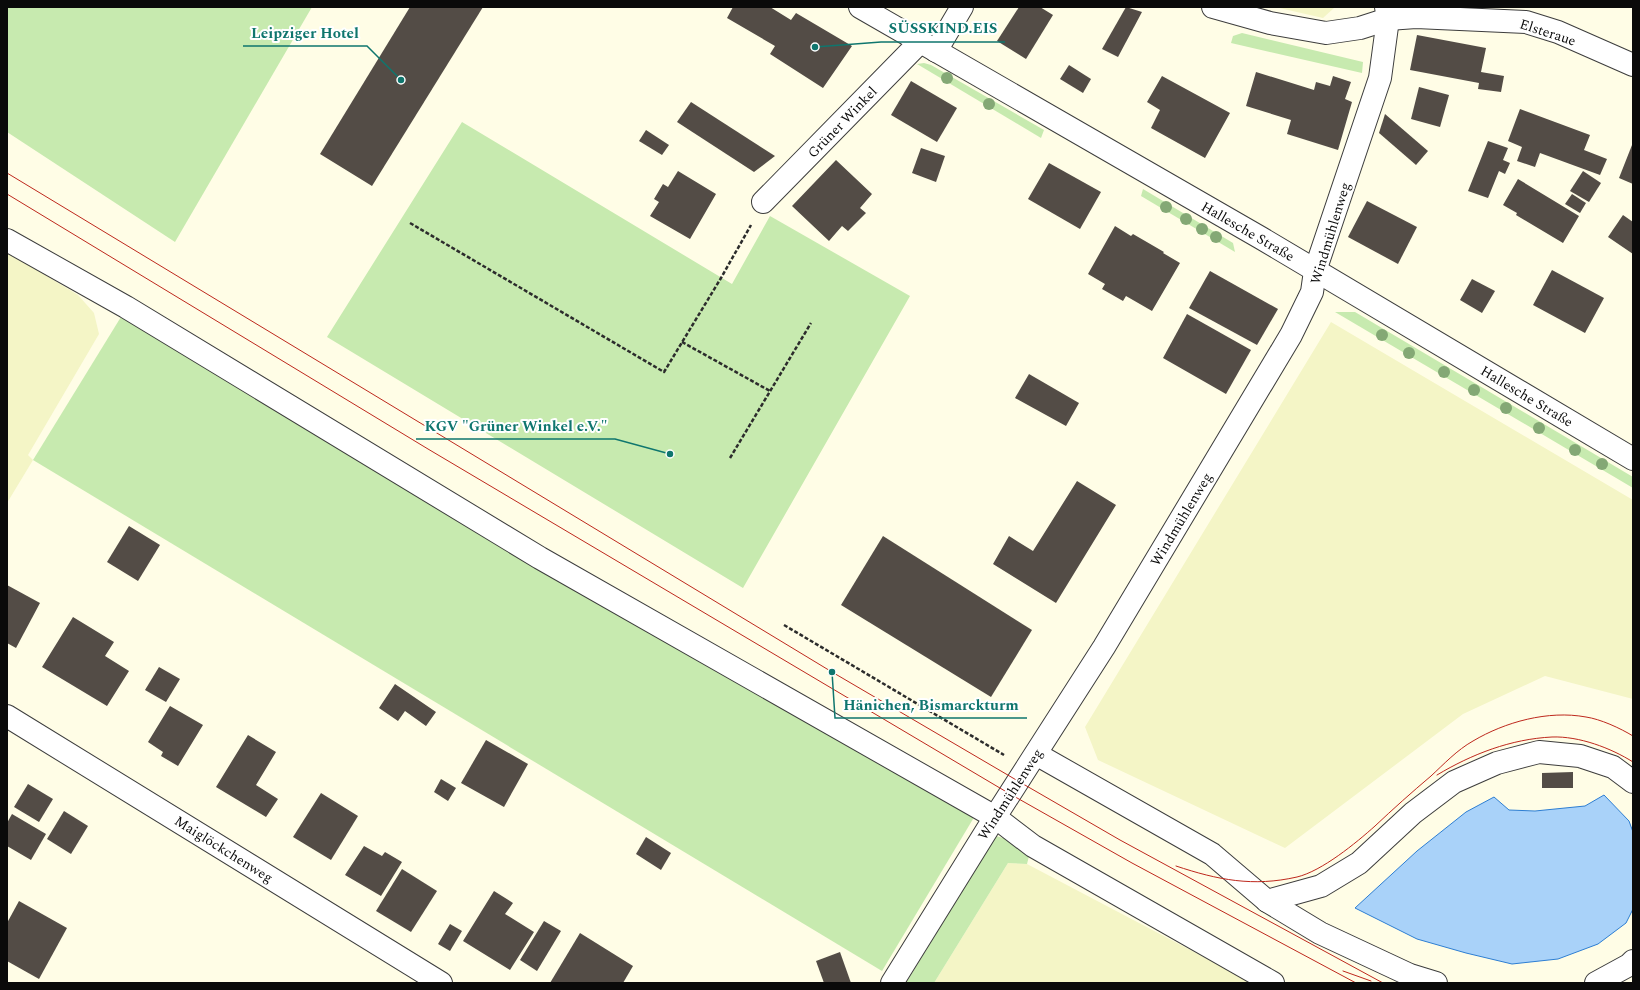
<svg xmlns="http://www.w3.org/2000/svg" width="1640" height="990" font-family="Spectral,serif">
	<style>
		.farmland { fill: #f4f5c6 }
		.green { fill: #c7eaaf }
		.water { fill: #a9d2f9; stroke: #2d7ed3 }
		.building { fill: #534c46 }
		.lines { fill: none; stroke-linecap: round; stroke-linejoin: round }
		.minor-casing { stroke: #3d3d3d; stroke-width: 24 }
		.path { stroke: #2c2c2c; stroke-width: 2.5; stroke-dasharray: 4 2; stroke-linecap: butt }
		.minor { stroke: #fff; stroke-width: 22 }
		.tram { stroke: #be281d; stroke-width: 1 }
		.tree { fill: #84a875 }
		.labels { text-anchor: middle; stroke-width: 4; stroke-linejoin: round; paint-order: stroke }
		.street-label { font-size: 14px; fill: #0a0a0a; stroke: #fff }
		.leader { fill: none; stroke: #0f766e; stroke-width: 1.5 }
		.callout-dot { fill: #0f766e; stroke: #fff; stroke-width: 1.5 }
		.callout-label { font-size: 15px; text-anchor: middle; font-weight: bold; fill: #0f766e; stroke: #fff; stroke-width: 4; stroke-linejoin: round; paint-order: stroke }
	</style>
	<rect width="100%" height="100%" fill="#fffde6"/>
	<g class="farmland">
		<polygon points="1275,7 1335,7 1323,18"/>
		<polygon points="7,252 78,295 94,313 99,334 28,455 33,460 7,503"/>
		<polygon points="1331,322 1633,500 1633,699 1545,676 1463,714 1285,848 1098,760 1085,727"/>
		<polygon points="1008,863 1027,864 1253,983 934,983"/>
	</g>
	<g class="green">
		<polygon points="7,7 312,7 175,242 7,132"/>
		<polygon points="1242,33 1363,62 1362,73 1231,43 1233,36"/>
		<polygon points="924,63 931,65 1044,130 1041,138 917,64"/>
		<polygon points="462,122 732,284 770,216 910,296 743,588 327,337"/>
		<polygon points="1143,189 1233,243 1235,252 1141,196"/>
		<polygon points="124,312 976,814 882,971 33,460"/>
		<polygon points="1335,312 1355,312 1633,477 1633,488"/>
		<polygon points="996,836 1010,840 1030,852 1027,864 1008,863 934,983 906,983"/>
	</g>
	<polygon class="water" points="1604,795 1629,821 1633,832 1633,909 1626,923 1598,944 1558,959 1512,964 1466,953 1417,939 1355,908 1417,851 1466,812 1494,797 1509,810 1535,811 1585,806"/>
	<g class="building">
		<polygon points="410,7 483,7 372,186 320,154"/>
		<polygon points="733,7 770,7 791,20 796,13 852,46 823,88 770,54 775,46 727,18"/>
		<polygon points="1019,7 1040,7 1053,15 1026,59 997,41"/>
		<polygon points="1126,7 1142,12 1118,57 1102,49"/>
		<polygon points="1417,35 1486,48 1481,72 1504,76 1501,92 1478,89 1479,83 1410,70"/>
		<polygon points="1069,65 1091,79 1083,93 1060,79"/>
		<polygon points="1256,72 1314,90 1316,82 1330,86 1333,76 1351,82 1345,99 1352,102 1338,150 1287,134 1291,120 1246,106"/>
		<polygon points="1162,76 1230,113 1205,158 1151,128 1160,110 1147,102"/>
		<polygon points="911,81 957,108 937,142 891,115"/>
		<polygon points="1419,87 1449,95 1440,127 1411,119"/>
		<polygon points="691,102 775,156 754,172 677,122"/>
		<polygon points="1520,109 1590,135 1584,150 1607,159 1600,175 1540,153 1535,167 1517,161 1522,147 1508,141"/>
		<polygon points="1385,114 1428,151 1416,165 1379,133"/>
		<polygon points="646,130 669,145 662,155 639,141"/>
		<polygon points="1488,141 1508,148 1503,160 1510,163 1505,174 1499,171 1488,198 1468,191"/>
		<polygon points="1632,145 1633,145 1633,184 1619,178"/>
		<polygon points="921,148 945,156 936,182 912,173"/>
		<polygon points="836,160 872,194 860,208 866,213 848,231 842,226 829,241 792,206"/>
		<polygon points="1049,163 1101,192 1080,229 1028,199"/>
		<polygon points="678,171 716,194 690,239 650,216 659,202 654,199 663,184 668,187"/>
		<polygon points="1583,171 1601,183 1589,202 1570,191"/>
		<polygon points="1518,179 1579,216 1563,243 1516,215 1517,213 1503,205"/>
		<polygon points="1572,194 1586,203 1580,213 1565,204"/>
		<polygon points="1367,201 1417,227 1398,264 1348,237"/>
		<polygon points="1623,215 1633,222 1633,254 1608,237"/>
		<polygon points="1115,226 1131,236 1133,234 1164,252 1163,253 1180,263 1152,311 1126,296 1123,301 1102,289 1105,284 1088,274"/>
		<polygon points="1552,270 1604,298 1585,333 1533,305"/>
		<polygon points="1210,271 1278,309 1257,345 1189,308"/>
		<polygon points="1472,279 1495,291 1482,313 1460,300"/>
		<polygon points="1187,314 1251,350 1226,394 1163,358"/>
		<polygon points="1029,374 1079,403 1066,426 1015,398"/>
		<polygon points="1077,481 1116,505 1056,603 993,564 1009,536 1033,551"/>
		<polygon points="129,526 160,545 138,581 107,562"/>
		<polygon points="883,536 1032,630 991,697 841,605"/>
		<polygon points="7,585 40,603 16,648 7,643"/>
		<polygon points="73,617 114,642 105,656 129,671 107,706 42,667"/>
		<polygon points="159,667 180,679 166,702 145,690"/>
		<polygon points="395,684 436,712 426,726 405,711 398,721 379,708"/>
		<polygon points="170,706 203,725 178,766 161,756 163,752 148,742"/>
		<polygon points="248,735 276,752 256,785 278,799 266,817 216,787"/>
		<polygon points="486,740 528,764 504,807 461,783"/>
		<polygon points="1573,772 1573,788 1542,788 1542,773"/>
		<polygon points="441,779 456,788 448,801 434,792"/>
		<polygon points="28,784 53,799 39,822 14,807"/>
		<polygon points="321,793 358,816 331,860 293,837"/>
		<polygon points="64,811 88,826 71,854 47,839"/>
		<polygon points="12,814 46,834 31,860 7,846 7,823"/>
		<polygon points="646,837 671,853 661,870 636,854"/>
		<polygon points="364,846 382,856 385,852 402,862 381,896 345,875"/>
		<polygon points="402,869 437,891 411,932 376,911"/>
		<polygon points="494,891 513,903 505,914 534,932 510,970 463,941"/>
		<polygon points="19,901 67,928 39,979 7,961 7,923"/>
		<polygon points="544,921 561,931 537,971 520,960"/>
		<polygon points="450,924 462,931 450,951 438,944"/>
		<polygon points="580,933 633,966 623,983 550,983"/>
		<polygon points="840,952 851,983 824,983 816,961"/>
	</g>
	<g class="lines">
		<defs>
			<g id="minor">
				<polyline points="860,7 1261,238 1633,459"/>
				<polyline points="1213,7 1270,23 1326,33 1360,28 1388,19 1416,17 1526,22 1558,32 1633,65"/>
				<polyline points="936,51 962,7"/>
				<polyline points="763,202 920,42"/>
				<polyline points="7,240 126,307 540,558 995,817 1033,846 1273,983"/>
				<polyline points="7,716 441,983"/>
				<polyline points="1036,754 1212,854 1267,901 1320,933 1410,975 1436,983"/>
				<polyline points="1267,901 1321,886 1359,863 1413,813 1454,782 1497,763 1539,752 1580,756 1613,767 1633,782"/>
				<polyline points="892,983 995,817 1104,647 1291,335 1312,292 1315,271 1380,78 1388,19 1386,7"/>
				<polyline points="1596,983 1629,965 1633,961"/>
			</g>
		</defs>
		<use href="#minor" class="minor-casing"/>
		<g class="path">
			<polyline points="410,223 664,372 721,278 751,225"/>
			<polyline points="682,342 770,391"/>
			<polyline points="730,458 811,323"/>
			<polyline points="784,625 1004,755"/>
		</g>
		<use href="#minor" class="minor"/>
		<g class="tram">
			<polyline points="7,173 832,672 1018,781 1120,840 1383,983"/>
			<polyline points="7,194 428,449 1010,794 1132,863 1356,983"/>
			<path d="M1437 775C1472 754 1511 739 1552 737 1579 736 1611 748 1633 762"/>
			<path d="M1176 866C1218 880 1253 887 1297 877 1322 871 1356 843 1375 826 1393 809 1412 792 1431 776 1444 764 1457 750 1473 741 1505 722 1548 710 1586 717 1600 719 1620 728 1633 736"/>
			<polyline points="1343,971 1371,981"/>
		</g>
	</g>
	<g class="tree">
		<circle cx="947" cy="78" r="6"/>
		<circle cx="989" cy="104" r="6"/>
		<circle cx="1166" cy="207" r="6"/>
		<circle cx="1186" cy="219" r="6"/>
		<circle cx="1202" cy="229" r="6"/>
		<circle cx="1216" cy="237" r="6"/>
		<circle cx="1382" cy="335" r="6"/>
		<circle cx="1409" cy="353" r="6"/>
		<circle cx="1444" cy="372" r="6"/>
		<circle cx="1474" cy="390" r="6"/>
		<circle cx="1506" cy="408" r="6"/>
		<circle cx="1539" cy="428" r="6"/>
		<circle cx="1575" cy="450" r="6"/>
		<circle cx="1602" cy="464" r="6"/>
	</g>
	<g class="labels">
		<g class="street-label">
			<text transform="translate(1548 32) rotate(18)" y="5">Elsteraue</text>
			<text transform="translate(842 122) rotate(-46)" y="5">Grüner Winkel</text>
			<text transform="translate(1248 231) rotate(30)" y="5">Hallesche Straße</text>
			<text transform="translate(1330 233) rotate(-73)" y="5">Windmühlenweg</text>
			<text transform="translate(1527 396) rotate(31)" y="5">Hallesche Straße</text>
			<text transform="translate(1181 519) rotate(-59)" y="5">Windmühlenweg</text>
			<text transform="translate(1010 794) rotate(-57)" y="5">Windmühlenweg</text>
			<text transform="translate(224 849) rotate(32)" y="5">Maiglöckchenweg</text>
		</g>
	</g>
	<path class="leader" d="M815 47L881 42H1005M401 80L367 46H243M670 454L615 439H416M832 672L835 718H1027"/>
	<g class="callout-dot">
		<circle cx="815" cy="47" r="4"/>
		<circle cx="401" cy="80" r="4"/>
		<circle cx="670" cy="454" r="4"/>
		<circle cx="832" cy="672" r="4"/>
	</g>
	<g class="callout-label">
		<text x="943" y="33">SÜSSKIND.EIS</text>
		<text x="305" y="38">Leipziger Hotel</text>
		<text x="516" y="431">KGV "Grüner Winkel e.V."</text>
		<text x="931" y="710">Hänichen, Bismarckturm</text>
	</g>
	<rect width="1640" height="990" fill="none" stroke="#0a0a0a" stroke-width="16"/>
</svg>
